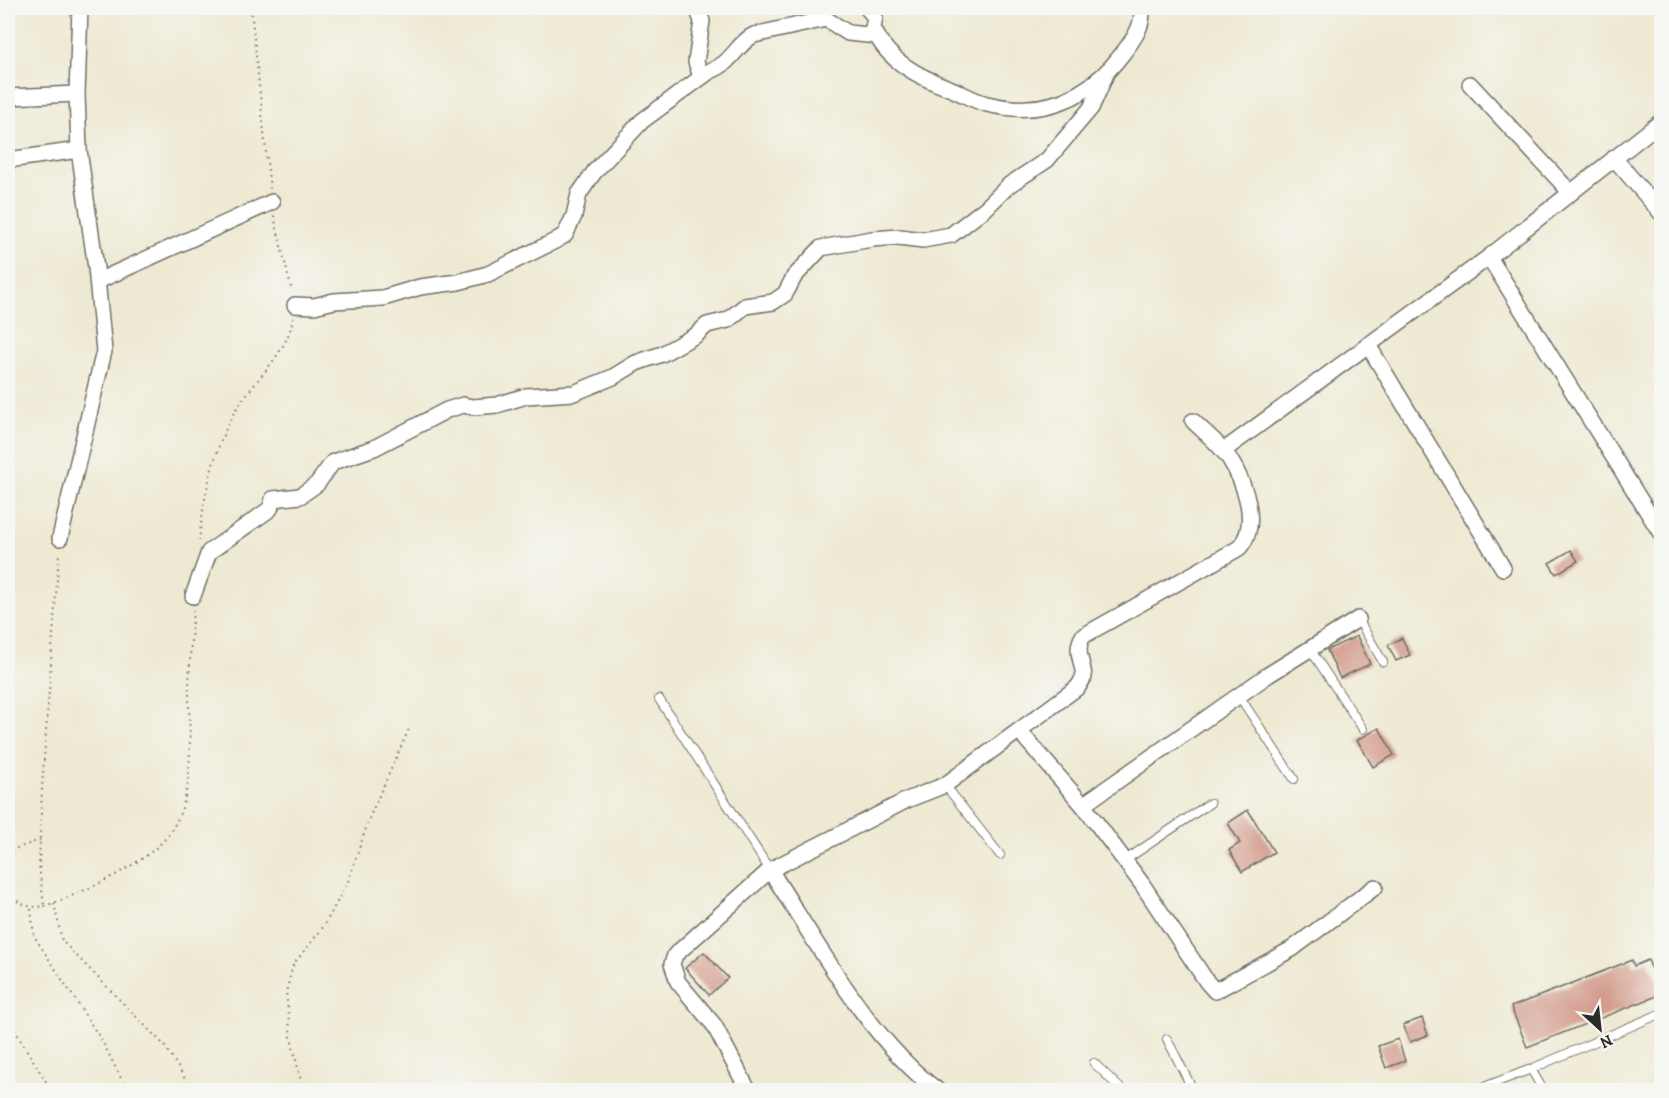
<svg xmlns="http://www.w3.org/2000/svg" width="1669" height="1098" font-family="Alegreya,serif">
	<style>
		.building { fill: #d39c8d }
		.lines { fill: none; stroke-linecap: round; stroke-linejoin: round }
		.lane-casing { stroke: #6f6e65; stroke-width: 10 }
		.street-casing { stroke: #6f6e65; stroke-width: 18 }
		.path { stroke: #6f6e65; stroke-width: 2; stroke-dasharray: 1.5 4.5; stroke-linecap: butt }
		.lane { stroke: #fff; stroke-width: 8 }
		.street { stroke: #fff; stroke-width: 15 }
	</style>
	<rect width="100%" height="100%" fill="#f6f6f2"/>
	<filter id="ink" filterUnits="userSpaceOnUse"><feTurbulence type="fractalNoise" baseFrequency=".0167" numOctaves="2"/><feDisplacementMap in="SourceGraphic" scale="12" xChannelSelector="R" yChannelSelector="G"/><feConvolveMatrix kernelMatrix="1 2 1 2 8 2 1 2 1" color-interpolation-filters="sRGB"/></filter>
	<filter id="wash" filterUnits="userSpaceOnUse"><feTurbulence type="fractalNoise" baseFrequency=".008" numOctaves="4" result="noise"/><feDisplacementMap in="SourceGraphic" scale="24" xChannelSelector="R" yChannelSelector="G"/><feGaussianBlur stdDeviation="1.35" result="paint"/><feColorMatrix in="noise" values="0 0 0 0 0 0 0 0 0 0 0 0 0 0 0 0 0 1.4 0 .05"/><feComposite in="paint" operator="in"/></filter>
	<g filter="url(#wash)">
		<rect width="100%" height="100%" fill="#eee9d2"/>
		<g id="blocks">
			<g class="building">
				<polygon points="1571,550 1578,561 1556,574 1549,563"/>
				<polygon points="1357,636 1370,664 1340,678 1327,650"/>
				<polygon points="1402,638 1410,655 1396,661 1388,645"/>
				<polygon points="1379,728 1394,755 1373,767 1357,740"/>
				<polygon points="1248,810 1274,852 1242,872 1229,850 1240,843 1228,823"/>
				<polygon points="704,952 728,978 709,995 685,968"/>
				<polygon points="1632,960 1634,966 1648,960 1662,994 1527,1047 1511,1007"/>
				<polygon points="1422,1018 1428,1035 1410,1042 1403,1025"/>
				<polygon points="1398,1039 1405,1061 1386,1068 1378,1046"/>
			</g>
		</g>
	</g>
	<g filter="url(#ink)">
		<use href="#blocks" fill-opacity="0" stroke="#6f6e65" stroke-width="1.5"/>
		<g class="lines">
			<defs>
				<g id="lane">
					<polyline points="1358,619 1383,662"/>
					<polyline points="1310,649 1363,729"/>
					<polyline points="1239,696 1294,779"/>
					<polyline points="659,699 770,870"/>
					<polyline points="945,785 1000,855"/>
					<polyline points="1124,861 1210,803"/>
					<polyline points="1167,1039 1193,1090"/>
					<polyline points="1094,1063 1122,1090"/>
					<polyline points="1476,1090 1531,1069"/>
					<polyline points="1543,1090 1531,1069 1662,1013"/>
				</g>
				<g id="street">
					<polyline points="697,8 702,21 696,62 701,77"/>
					<polyline points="867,8 875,17 873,28 877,36"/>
					<polyline points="1470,84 1571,193"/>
					<polyline points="8,97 77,94"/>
					<polyline points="1614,158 1662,214"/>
					<polyline points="8,160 79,150"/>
					<polyline points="1489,257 1662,535"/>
					<polyline points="98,281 272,202"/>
					<path d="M295 305 314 306 334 301 383 298 420 287 458 282 488 274 555 241 565 235 574 216 579 194 595 171 642 121 710 71C732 64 737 43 754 35L826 19 848 33 877 36C891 63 921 78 949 88 962 93 974 101 987 104 1044 118 1089 98 1123 53 1133 40 1145 24 1141 8"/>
					<polyline points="1368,345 1503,568"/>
					<polyline points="1223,451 1489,257 1662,121"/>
					<polyline points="60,538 104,351 96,268 79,150 77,94 80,8"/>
					<polyline points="193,596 209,552 270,509 273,499 300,496 317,484 333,462 374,448 447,410 463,405 473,407 497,405 526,396 574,393 613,377 636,363 662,354 696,335 707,325 728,320 745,306 773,302 785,294 794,277 821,248 872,239 899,237 923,240 951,235 986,208 1009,185 1047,160 1091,108 1106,74"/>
					<polyline points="1019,731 1083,805 1142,884 1207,982 1215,991 1292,949 1375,887"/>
					<polyline points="1083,805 1268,675 1358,619"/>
					<path d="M770 870C816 941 869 1040 937 1090"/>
					<path d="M748 1090 714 1025 678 982 672 964 675 955 770 870 907 800 945 785 1078 687 1084 677C1083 662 1074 650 1083 636L1239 548C1261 524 1244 482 1229 458 1220 444 1205 433 1193 421"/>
				</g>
			</defs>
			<use href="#lane" class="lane-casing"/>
			<use href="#street" class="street-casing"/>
			<g class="path">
				<polyline points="251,8 270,190"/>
				<polyline points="274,216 292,292"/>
				<path d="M199 541C203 501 212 457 230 420 246 386 287 358 293 318"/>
				<polyline points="8,855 9,851 40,840"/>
				<path d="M8 893C20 904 28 909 44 906L39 865 42 787 59 553"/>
				<polyline points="54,903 62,941 165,1046 184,1077 188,1090"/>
				<path d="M44 906C77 896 150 862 169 834 198 793 188 733 189 687 190 661 191 635 193 610"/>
				<polyline points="31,909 34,936 102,1041 127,1090"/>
				<polyline points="8,1019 51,1090"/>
				<polyline points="303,1090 291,1038 286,992 293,965 324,926 348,882 370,816 409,729"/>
			</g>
			<use href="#lane" class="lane"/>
			<use href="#street" class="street"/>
		</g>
	</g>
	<rect width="1669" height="1098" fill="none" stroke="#f6f6f2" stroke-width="30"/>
	<g transform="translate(1600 1029) rotate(153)" stroke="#f6f6f2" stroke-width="4.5" paint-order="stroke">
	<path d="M0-4.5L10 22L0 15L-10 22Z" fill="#2b2b2b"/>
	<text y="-9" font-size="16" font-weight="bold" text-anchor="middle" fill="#2b2b2b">N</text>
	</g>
</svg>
